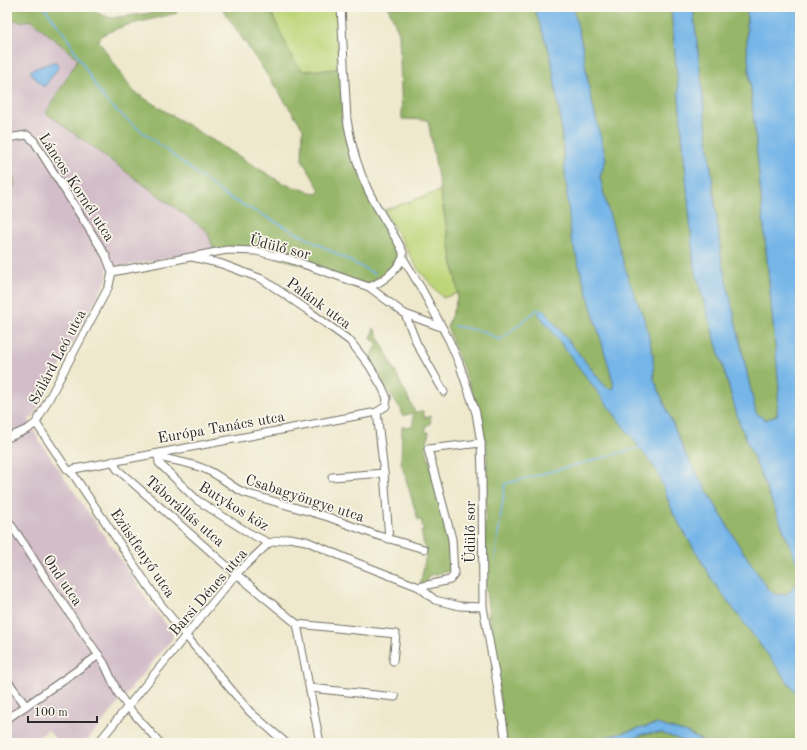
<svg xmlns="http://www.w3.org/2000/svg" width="807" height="750" font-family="'Old Standard TT',serif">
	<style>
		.industrial { fill: #d2bdc8 }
		.green { fill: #bdd579; stroke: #748052 }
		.forest { fill: #96b669; stroke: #60704a }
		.water { fill: #74b5e8; stroke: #50708a }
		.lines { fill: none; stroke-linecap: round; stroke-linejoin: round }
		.stream { stroke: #74b5e8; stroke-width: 1.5 }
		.minor-casing { stroke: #6f6d63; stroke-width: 9 }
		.minor { stroke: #fff; stroke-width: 7 }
		.labels { text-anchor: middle; stroke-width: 3.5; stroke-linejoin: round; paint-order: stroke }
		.street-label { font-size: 15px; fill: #2b2b2b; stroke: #fbf7ec }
	</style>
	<rect width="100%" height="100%" fill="#fbf7ec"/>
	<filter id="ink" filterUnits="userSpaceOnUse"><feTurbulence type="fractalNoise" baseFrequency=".025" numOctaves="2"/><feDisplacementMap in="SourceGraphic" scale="8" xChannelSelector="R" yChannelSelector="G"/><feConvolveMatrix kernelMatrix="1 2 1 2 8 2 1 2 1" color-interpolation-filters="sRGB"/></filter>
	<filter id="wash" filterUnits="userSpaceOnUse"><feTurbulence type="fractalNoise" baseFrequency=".012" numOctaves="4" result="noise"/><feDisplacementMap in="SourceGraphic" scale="16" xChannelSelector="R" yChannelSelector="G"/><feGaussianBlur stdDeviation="0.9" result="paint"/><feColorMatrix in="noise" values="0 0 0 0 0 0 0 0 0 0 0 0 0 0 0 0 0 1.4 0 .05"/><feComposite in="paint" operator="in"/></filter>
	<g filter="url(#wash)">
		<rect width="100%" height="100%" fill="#eee8cc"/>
		<polygon class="industrial" points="17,20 19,22 31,20 78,59 46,113 207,231 214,250 107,269 107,279 33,417 29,419 38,439 127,569 151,606 173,633 173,638 85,743 59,743 48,730 31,743 7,743 7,22"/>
		<g class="green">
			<polygon points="260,7 337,7 339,69 272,72"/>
			<polygon points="10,159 15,186 7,188 7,160"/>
			<polygon points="440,191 458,293 443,298 418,269 384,210"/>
		</g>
		<g class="forest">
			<polygon points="7,7 89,7 92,11 111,18 176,10 177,13 124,26 104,34 98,40 134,92 284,184 317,194 320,190 302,160 303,128 221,7 269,7 293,59 303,71 339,69 347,130 360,174 404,255 397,264 368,285 256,251 214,250 207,231 46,113 78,59 31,20 19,22 17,20 12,21 7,15"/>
			<polygon points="388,7 534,7 551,56 560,116 571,238 613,381 614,388 609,389 604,385 543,309 624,427 657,471 674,515 715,584 800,698 800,743 706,743 687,733 657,724 584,743 506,743 491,636 484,572 487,449 475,400 447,327 455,306 458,293 428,120 402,119 399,33"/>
			<path d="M573 7H671L694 267 739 422 800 570C800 578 794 591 787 594 784 595 779 595 776 595L768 589 738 544 685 453 654 379 653 355 645 321 628 279 606 203 600 177 606 159 590 94 582 45Z"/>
			<polygon points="693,7 747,7 747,47 779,387 777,415 766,420 756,413 721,257"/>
			<polygon points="374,328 415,412 423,411 425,418 431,416 430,424 427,425 425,432 429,432 426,448 450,538 453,570 428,576 426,584 420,586 426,555 421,531 424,531 421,520 418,520 401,462 402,427 413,426 413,413 402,416 401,409 384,387 379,373 369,360 378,344 371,339"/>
			<polygon points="661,733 689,743 622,743 644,734"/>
		</g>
		<g class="water">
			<path d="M534 7H573L582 45 590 94 606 159 600 177 606 203 628 278 645 321 653 355 654 379 685 453 738 544 768 589 776 595 787 594C793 589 799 581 800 573V698L715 584 674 515 657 471 538 313 543 309 604 385 609 389 614 388 613 381 571 238 560 116 551 57Z"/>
			<polygon points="671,7 693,7 721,257 756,413 766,420 777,415 779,387 747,47 747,7 800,7 800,570 739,422 694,267"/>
			<polygon points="53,62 56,62 59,65 58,68 45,86 43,87 30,72 31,70"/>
			<polygon points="657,724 687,733 706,743 689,743 661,733 644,734 622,743 584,743"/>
		</g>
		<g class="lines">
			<g class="stream">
				<polyline points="44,7 66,36 100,93 107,102 131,123 226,196 375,274"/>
				<polyline points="454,326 482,331 500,340 538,309 540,311"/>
				<polyline points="495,559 505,484 642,447"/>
			</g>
		</g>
	</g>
	<g filter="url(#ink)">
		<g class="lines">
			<defs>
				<g id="minor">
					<path d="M341 7 347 120C351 144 358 169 368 190 377 209 389 226 399 244L403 252V258L421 288 449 340 459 363 476 413 481 443 482 476 483 607 497 684 506 743"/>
					<polyline points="7,138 27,135 34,141 106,256 112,272 109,286 36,423 28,429 7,438"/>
					<path d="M112 272 227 250 256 251 289 259 369 287C383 282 396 271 403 258"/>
					<polyline points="369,287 405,314 441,327"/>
					<polyline points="405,314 417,344 444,392"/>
					<polyline points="377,412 384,473 389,539"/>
					<polyline points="36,423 67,469 73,474 159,602 186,636 250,712 286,743"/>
					<polyline points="158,454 159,463 197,500 249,533 269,543"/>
					<path d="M158 457C175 461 192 463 207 470 221 476 231 487 245 493L328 517 376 535 424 549"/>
					<polyline points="113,461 117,469 236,574 297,624 320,743"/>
					<polyline points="71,471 74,469 377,412 386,406 387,398 382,387 369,365 350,341 306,309 262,279 222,264 192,257"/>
					<polyline points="332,477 384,473"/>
					<polyline points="7,519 26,547 46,579 104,663 118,693 128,707 160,743"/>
					<polyline points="419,587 450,580 454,575 452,539 428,449 481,443"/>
					<polyline points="297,624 396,634 393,661"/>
					<polyline points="7,680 26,706"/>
					<polyline points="310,688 395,697"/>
					<polyline points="7,719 99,655"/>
					<polyline points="98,743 236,574 269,543 289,538 306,541 355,562 419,587 435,600 459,606 483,607"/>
				</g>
			</defs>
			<use href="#minor" class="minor-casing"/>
			<use href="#minor" class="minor"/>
		</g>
	</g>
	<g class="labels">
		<g class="street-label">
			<text transform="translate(77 187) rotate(57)" y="5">Láncos Kornél utca</text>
			<text transform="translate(280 247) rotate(14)" y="5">Üdülő sor</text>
			<text transform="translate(319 303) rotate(36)" y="5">Palánk utca</text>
			<text transform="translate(57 357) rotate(-62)" y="5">Szilárd Leó utca</text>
			<text transform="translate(221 427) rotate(-10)" y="5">Európa Tanács utca</text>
			<text transform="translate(305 498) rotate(18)" y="5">Csabagyöngye utca</text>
			<text transform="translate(234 506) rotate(32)" y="5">Butykos köz</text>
			<text transform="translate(185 511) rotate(41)" y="5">Táborállás utca</text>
			<text transform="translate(470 532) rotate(-90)" y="5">Üdülő sor</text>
			<text transform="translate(143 553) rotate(56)" y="5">Ezüstfenyő utca</text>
			<text transform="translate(63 580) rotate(56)" y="5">Ond utca</text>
			<text transform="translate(208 592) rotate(-49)" y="5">Barsi Dénes utca</text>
		</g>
	</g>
	<rect width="807" height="750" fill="none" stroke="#fbf7ec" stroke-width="24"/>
	<path d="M28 716v6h69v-6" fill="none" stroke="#2b2b2b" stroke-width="2"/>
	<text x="34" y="716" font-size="12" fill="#2b2b2b" stroke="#fbf7ec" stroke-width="3" paint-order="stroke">100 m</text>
</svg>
